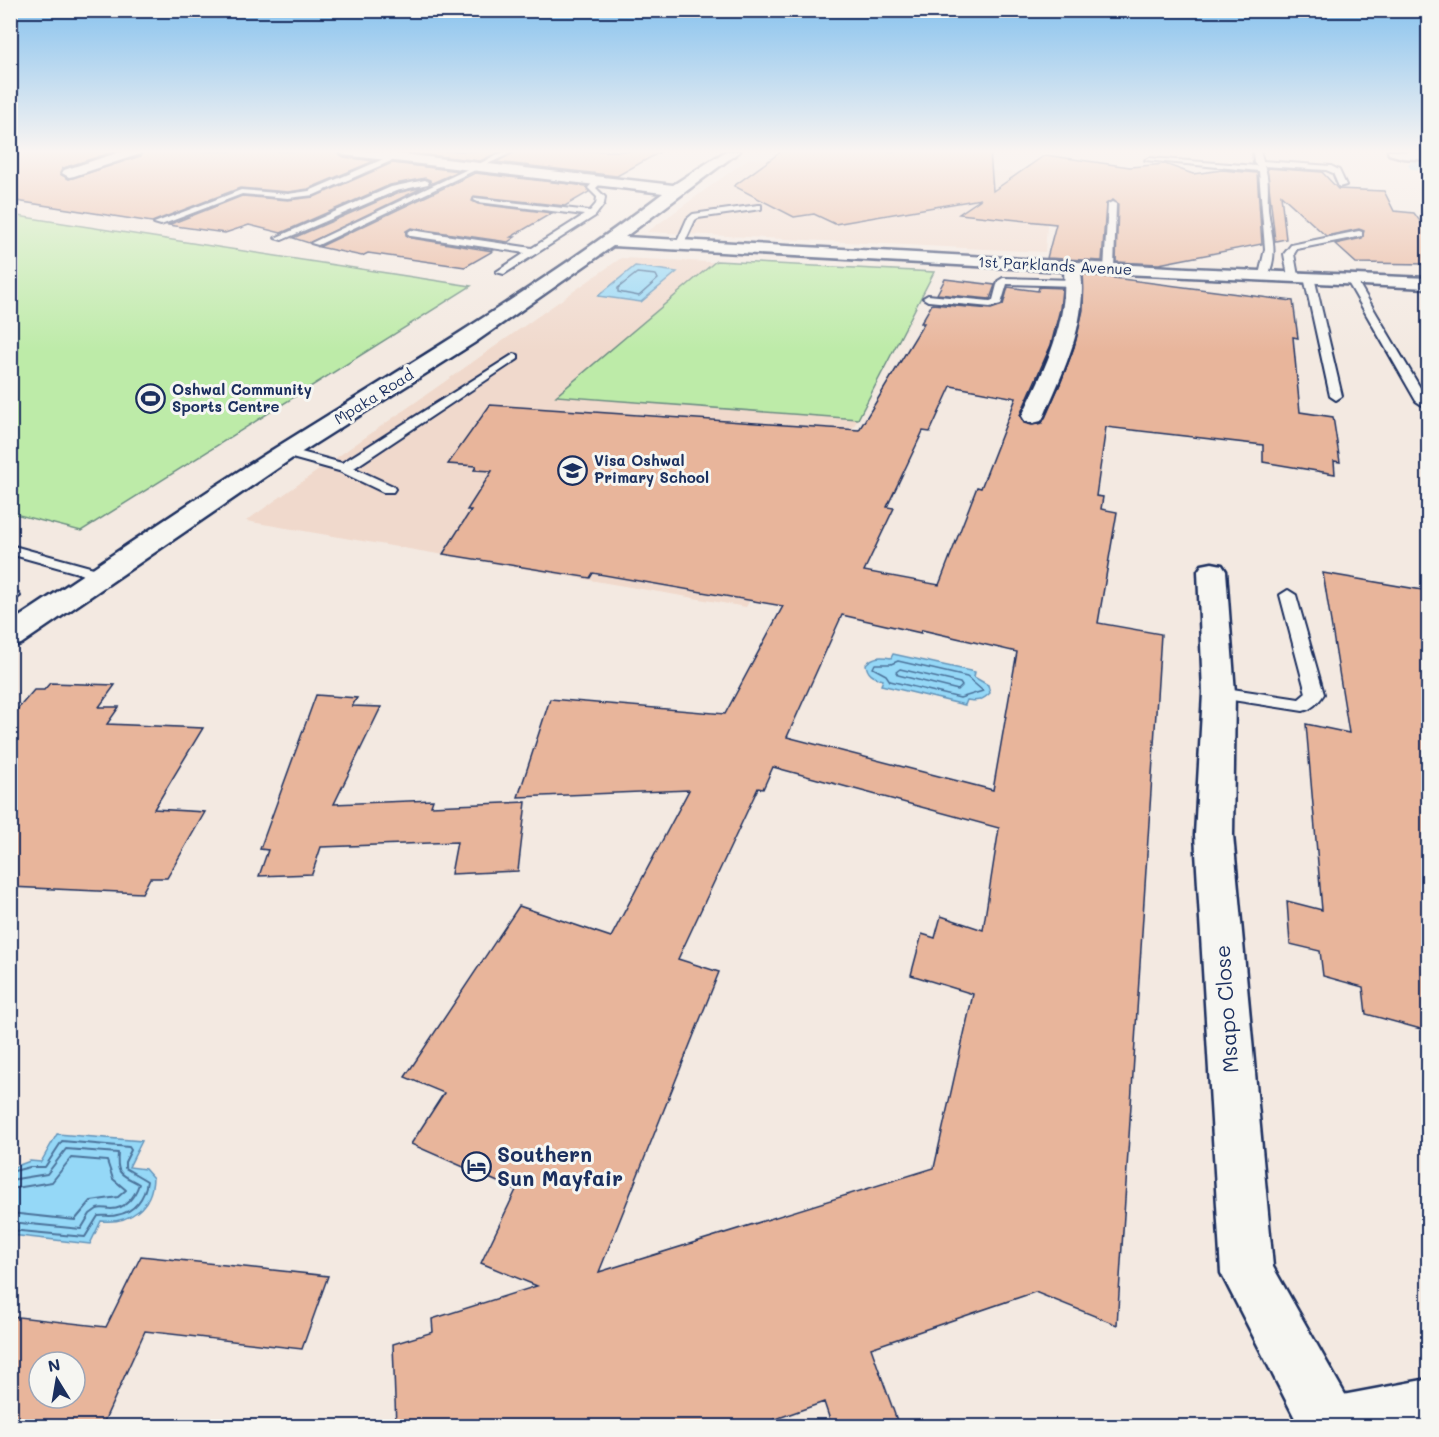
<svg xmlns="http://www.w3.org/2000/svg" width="1439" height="1437" font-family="Mali,sans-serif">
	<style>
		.built { fill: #f0d9cc }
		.green { fill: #bdeba8; stroke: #6c8d83; stroke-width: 1.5 }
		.water { fill: #95d8f7; stroke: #6494ba; stroke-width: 1.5 }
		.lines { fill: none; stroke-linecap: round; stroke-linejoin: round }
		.shore-far1 { stroke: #4c739b; stroke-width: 1.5 }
		.shore { stroke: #4c739b; stroke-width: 2 }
		.canal { fill: #95d8f7; fill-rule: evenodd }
		.building { fill: #e8b59b; stroke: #1b2f5e; stroke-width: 1.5; fill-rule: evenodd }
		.service-casing { stroke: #1b2f5e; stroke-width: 4 }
		.minor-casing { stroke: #1b2f5e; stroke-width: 5 }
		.secondary-casing { stroke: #1b2f5e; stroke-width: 5 }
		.service { fill: #f6f6f2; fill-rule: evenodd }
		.minor { fill: #f6f6f2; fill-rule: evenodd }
		.secondary { fill: #f6f6f2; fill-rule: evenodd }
		.labels { text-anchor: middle; stroke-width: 6; stroke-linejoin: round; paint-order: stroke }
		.far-street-label { font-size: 15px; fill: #1b2f5e; stroke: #f6f6f2 }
		.far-poi-label { font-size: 15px; font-weight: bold; fill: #1b2f5e; stroke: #f6f6f2; text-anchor: start }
		.near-street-label { font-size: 21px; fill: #1b2f5e; stroke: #f6f6f2 }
		.near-poi-label { font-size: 21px; font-weight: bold; fill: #1b2f5e; stroke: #f6f6f2; text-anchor: start }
	</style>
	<rect width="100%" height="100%" fill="#f3e9e1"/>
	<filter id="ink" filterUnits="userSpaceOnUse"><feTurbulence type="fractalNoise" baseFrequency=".0167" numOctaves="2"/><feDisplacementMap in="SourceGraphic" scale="12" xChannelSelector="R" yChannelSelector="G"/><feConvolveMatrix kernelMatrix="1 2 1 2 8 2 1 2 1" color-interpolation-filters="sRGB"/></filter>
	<g filter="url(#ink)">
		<g class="built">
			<polygon points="748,159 1051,174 1045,252 647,232"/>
			<polygon points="621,258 934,272 858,419 746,607 246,521"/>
		</g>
		<g class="green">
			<polygon points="11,215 471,286 81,531 11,513"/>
			<polygon points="716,261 934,272 858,419 556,396"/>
		</g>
		<g class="water">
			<polygon points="635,266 677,272 641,302 598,296"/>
			<path d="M893 654 975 672 974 677 988 685 990 693C983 700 977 702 967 700L965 705 881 685 883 680C873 677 867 674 866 664 874 656 881 656 891 658Z"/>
			<path d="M57 1134 142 1141 129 1167 145 1169 153 1178C152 1207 130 1224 101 1221L90 1244 11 1235V1168L30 1161 41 1162Z"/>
		</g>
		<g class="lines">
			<g class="shore-far1">
				<polygon points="637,273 656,275 658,279 639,296 618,292 618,288"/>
				<polygon points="898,661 967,677 983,691 960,698 890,681 886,675 873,668 875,664 891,664"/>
				<polygon points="900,669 960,683 962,686 958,690 898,675 896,672"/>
			</g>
			<g class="shore">
				<path d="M10 1172 30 1167H45L62 1141 129 1147 131 1150 125 1162V1168L147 1181C145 1197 135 1212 117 1215 111 1217 105 1215 98 1216L85 1237 10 1230"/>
				<path d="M10 1180 47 1174 66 1149 118 1153C116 1175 121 1174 139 1184 135 1196 126 1209 111 1209 106 1209 102 1207 97 1209L90 1214 81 1229 10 1222"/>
				<polyline points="10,1189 52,1182 71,1158 107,1161 113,1179 126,1190 118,1197 91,1201 75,1220 10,1213"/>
			</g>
			<polygon class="canal" points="1417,160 1428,160 1428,170 1411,169 1408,165 1411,161"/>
		</g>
		<g class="building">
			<polygon points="10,151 116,151 63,168 60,174 69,179 141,156 143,151 336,151 344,157 374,161 308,189 288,192 240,188 152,222 10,200"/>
			<polygon points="395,151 501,151 480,161"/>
			<polygon points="517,151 662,151 617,176 496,162"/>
			<polygon points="782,151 990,151 993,191 1045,155 1130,167 1165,164 1193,174 1222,170 1257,173 1262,244 1159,264 1116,262 1118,204 1113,200 1106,204 1102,261 1047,258 1056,224 959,214 981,199 835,224 814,214 794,217 734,186"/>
			<polygon points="392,163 459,171 430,184 430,180 425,178 390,185 281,233 249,225 225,233 168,225 242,196 288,200 314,197"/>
			<polygon points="1267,168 1322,172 1338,189 1384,191 1394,211 1414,213 1428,232 1428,264 1356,263 1335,244 1362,238 1364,231 1359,229 1326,236 1281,195 1286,239 1275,241"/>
			<polygon points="475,173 587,186 589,192 565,206 474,196 472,201 478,204 552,213 511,237 515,237 508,242 411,228 406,231 406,235 411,238 493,251 465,267 368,253 362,256 319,247"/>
			<polygon points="424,187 309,243 293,238 397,193"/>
			<path d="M1083 274 1293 301 1298 338 1293 337 1300 412 1333 417 1340 462 1334 461 1335 474 1263 462V445L1106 427 1096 496 1103 497 1101 509 1117 512 1098 623 1161 634 1117 1325 1035 1292 871 1348 899 1426H832L824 1402 756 1426H396L393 1344 433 1332 432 1319 537 1286 481 1263 516 1190 411 1144 444 1093 405 1077 519 906 611 937 689 790 518 797 550 699 725 714 783 606 593 573 590 578 443 554 471 510H467L492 471 474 470 476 466 448 464 490 405 859 430 924 323H921L932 304 991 309 1003 305 1008 287 1038 291 1039 287 1062 288 1060 309 1051 345 1020 415 1024 423 1032 425 1042 423 1061 382 1074 347 1083 310ZM951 386 1016 398 981 488 977 487 939 585 864 571 894 508 887 507 923 431 930 432ZM842 615 921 633 922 630 1017 652 993 790 787 737ZM773 767 999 828 983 930 941 916 935 938 922 934 911 975 973 994 934 1168 599 1272 719 972 678 959 758 788 763 789Z"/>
			<polygon points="945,279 995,285 990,299 937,294"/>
			<polygon points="1323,573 1428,591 1428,1031 1366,1014 1363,987 1323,976 1320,951 1290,944 1287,901 1322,910 1306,724 1349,733"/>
			<polygon points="50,683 115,685 99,707 119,707 107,724 203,728 154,809 205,812 167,878 150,878 142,893 10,887 10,718 34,690 44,690"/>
			<polygon points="316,695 357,698 352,706 381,707 334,804 433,800 431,806 526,802 518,871 451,874 457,842 321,847 312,874 259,876 268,850 260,849"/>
			<path d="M141 1256 328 1276 302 1349 145 1331 102 1426H10V1316L106 1327ZM39 1362H75V1398H39Z"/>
		</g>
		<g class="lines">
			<defs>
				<g id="service">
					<polygon points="506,151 515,151 318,245 311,243"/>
					<path d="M1253 151H1260L1263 161 1331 166 1339 170 1346 185 1339 187 1333 173 1326 170 1264 166C1270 180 1267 192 1268 208 1270 232 1280 254 1267 277L1264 278 1259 275 1265 249 1259 171 1145 160 1149 158 1257 166 1254 163Z"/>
					<polygon points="393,155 400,157 314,195 288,198 242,194 161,225 154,223 241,190 288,194 309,191"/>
					<polygon points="596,179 603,181 596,188 605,197 604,204 595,216 504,274 496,272 525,253 411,236 407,233 411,230 532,248 584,215 478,202 474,200 475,198 590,211 596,204 597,197 588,188"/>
					<polygon points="425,180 429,182 428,184 396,191 282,240 275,238 391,187"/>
					<polygon points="1112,202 1116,204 1114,269 1109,272 1104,269 1108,204"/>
					<polygon points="758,205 761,205 761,209 698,218 695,220 683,246 676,244 687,219 693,214"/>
					<polygon points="1359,231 1362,232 1362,236 1297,249 1294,254 1298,276 1293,279 1288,276 1284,254 1291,245"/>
					<polygon points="1309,274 1314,277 1342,396 1336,400 1330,396 1304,277"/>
					<polygon points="1348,277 1356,279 1428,401 1426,404 1422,405 1416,401 1346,279"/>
					<polygon points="1003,278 1075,280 1080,283 1075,286 1007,284 1001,304 990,307 928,301 923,298 928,295 990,301 993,300 998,281"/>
					<polygon points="514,354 518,355 518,359 354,468 393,486 395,489 393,492 383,492 339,471 281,455 280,452 286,448 342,463"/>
					<polygon points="10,545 108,572 111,575 103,580 10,554"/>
					<path d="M1288 590 1296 595 1324 694C1319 702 1312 709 1303 711L1213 697 1210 693 1213 689 1219 687 1299 699 1306 693 1280 595Z"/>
					<polygon points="10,592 18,593 20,596 10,602"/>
				</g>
				<g id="minor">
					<polygon points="123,151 141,151 140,154 74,176 69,177 62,173 64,170"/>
					<path d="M338 151H376L673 185 726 151H740L625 237 1188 268 1428 278V288L1081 272C1087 324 1064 370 1044 416L1041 421 1033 423 1025 421 1022 416C1044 370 1068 324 1064 271L613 246 474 343 294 457 21 644 10 646V623C100 564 189 502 280 445 410 364 541 286 663 193L344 155Z"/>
					<polygon points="1388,151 1428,152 1428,160 1403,158 1389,154"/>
					<polygon points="1212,563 1222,565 1226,571 1235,693 1233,835 1273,1267 1351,1405 1359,1426 1299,1426 1221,1273 1195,835 1203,693 1198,571 1202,565"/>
				</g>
				<polygon id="secondary" points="1428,1379 1428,1426 1303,1426 1311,1405 1332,1397"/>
			</defs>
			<use href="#service" class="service-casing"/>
			<use href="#minor" class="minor-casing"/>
			<use href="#secondary" class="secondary-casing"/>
			<use href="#service" class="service"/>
			<use href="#minor" class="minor"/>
			<use href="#secondary" class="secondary"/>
		</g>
	</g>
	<linearGradient id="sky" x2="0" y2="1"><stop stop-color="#87c2ee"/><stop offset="0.43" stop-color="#faf5f2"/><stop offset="1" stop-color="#faf5f2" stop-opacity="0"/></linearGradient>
	<rect width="1439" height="352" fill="url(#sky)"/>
	<defs>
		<symbol id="stadium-ring" viewBox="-11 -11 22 22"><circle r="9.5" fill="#f6f6f2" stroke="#1b2f5e" stroke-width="1.5"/><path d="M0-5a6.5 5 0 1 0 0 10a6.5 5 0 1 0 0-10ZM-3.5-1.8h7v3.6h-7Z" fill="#1b2f5e"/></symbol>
		<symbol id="school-ring" viewBox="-11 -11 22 22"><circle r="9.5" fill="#f6f6f2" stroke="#1b2f5e" stroke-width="1.5"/><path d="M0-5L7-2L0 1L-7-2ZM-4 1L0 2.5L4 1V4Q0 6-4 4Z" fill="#1b2f5e"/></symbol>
		<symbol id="hotel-ring" viewBox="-11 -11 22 22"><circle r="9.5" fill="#f6f6f2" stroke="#1b2f5e" stroke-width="1.5"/><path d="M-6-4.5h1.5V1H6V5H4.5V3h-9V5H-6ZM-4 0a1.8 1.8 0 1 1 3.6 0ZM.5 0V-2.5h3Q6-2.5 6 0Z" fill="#1b2f5e"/></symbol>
	</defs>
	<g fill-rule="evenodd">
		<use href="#stadium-ring" x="134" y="382" width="33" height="33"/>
		<use href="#school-ring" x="556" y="454" width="33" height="33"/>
		<use href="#hotel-ring" x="460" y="1150" width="33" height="33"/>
	</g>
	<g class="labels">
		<g class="far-street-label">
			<text transform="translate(1055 266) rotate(3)" y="5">1st Parklands Avenue</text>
			<text transform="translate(374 397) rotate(-32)" y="5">Mpaka Road</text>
		</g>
		<g class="far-poi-label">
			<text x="172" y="395">Oshwal Community<tspan x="172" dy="17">Sports Centre</tspan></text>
			<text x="594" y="466">Visa Oshwal<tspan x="594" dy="17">Primary School</tspan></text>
		</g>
		<g class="near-street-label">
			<text transform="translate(1227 1009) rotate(-94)" y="7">Msapo Close</text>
		</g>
		<g class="near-poi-label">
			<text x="497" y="1162">Southern<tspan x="497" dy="24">Sun Mayfair</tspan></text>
		</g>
	</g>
	<rect width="1439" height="1437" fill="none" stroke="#f6f6f2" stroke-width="36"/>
	<rect x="18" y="18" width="1403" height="1401" fill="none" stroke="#1b2f5e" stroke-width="2" filter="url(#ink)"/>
	<g transform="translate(57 1380) rotate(349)"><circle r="28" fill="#f6f6f2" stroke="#9ea6b7" stroke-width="1.5"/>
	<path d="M0-4.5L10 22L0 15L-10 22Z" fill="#1b2f5e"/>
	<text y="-9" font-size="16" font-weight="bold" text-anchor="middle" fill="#1b2f5e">N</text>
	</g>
</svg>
